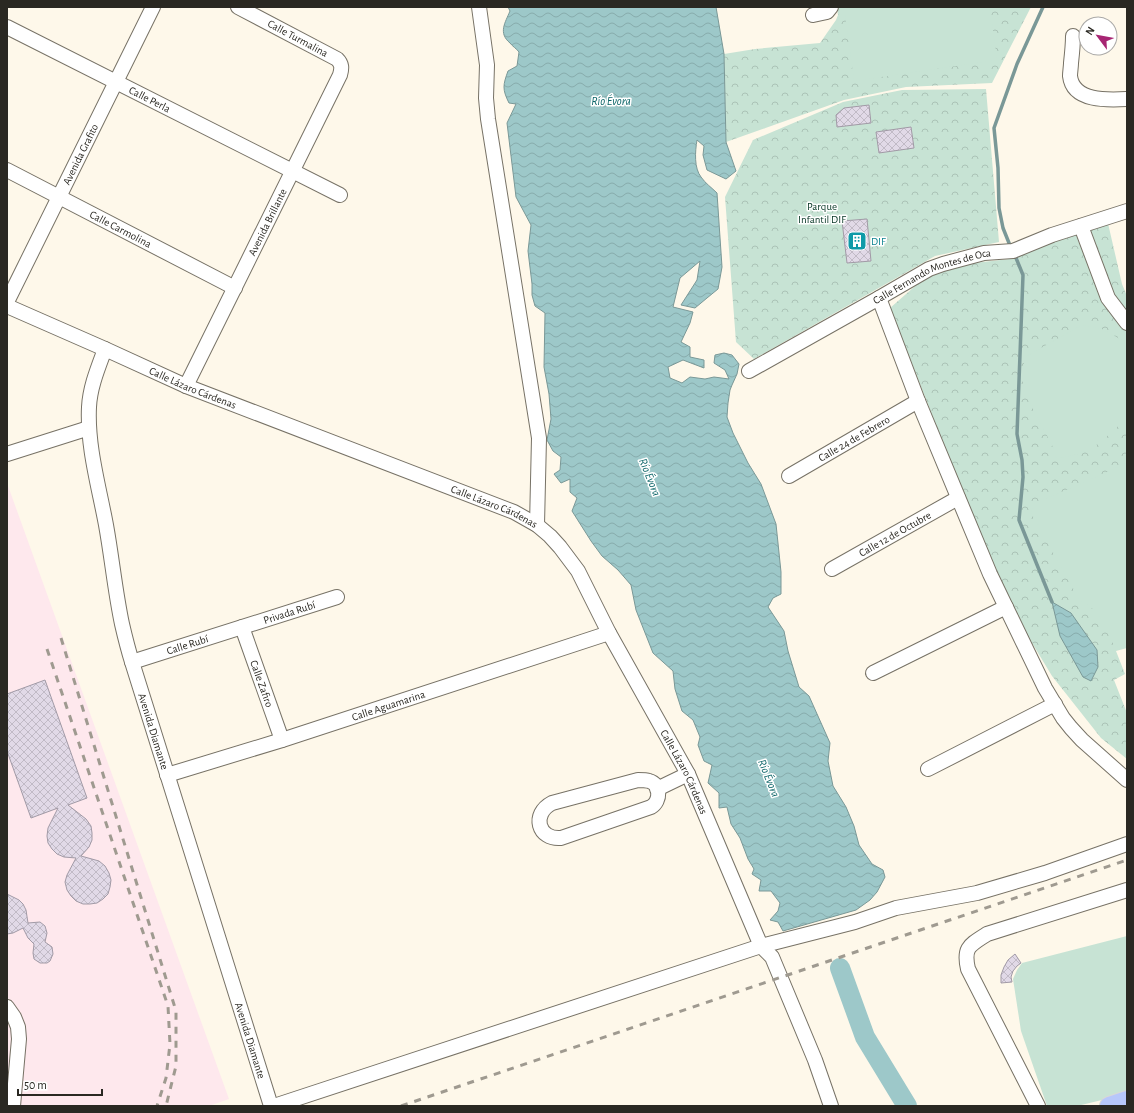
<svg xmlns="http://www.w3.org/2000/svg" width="1134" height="1113" font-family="'Alegreya Sans',sans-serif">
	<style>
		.industrial { fill: #fee8ed }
		.park { fill: url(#park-crowns) }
		.pitch { fill: #c7e3d4 }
		.water { fill: url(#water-waves); stroke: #7a9897 }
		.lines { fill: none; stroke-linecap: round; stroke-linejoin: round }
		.stream { stroke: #7a9897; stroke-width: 3.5 }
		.river { stroke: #9dc8c9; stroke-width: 20 }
		.building { fill: url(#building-cross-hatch); stroke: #a19aa6 }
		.minor-casing { stroke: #777266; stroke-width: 16 }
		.major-casing { stroke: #d9d8d7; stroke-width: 20 }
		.minor { stroke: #fff; stroke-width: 14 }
		.major { stroke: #b7c7fa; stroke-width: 18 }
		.rail { stroke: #9f9a90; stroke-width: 3; stroke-dasharray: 7 7; stroke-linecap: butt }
		.labels { text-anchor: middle; stroke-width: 3; stroke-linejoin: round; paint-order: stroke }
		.street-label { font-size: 11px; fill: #2a2822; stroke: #fff }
		.park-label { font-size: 11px; fill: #053523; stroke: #fff }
		.culture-label { font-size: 11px; fill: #0d838f; stroke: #fff; text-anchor: start }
		.water-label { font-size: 12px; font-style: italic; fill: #0a6467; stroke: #fff }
	</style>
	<defs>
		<pattern id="park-crowns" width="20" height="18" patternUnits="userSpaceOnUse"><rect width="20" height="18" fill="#c7e3d4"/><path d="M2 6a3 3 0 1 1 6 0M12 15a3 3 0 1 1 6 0" fill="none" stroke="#abc3b6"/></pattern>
		<pattern id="water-waves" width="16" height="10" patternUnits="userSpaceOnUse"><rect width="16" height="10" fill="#9dc8c9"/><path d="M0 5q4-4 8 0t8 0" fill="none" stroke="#87acac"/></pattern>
		<pattern id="building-cross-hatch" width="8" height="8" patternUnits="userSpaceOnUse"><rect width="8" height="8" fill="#e1d9e7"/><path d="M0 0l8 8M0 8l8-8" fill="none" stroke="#c1bac6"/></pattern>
	</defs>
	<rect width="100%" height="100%" fill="#fef8ea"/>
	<polygon class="industrial" points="7,483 229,1099 209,1106 7,1106"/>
	<g class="park">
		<polygon points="837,7 1031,7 992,83 906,87 844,100 726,142 724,54 755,49 820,43 836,20 838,15"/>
		<polygon points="986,89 999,242 935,256 754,359 736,342 725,197 753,140 843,102 902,90"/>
		<polygon points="1107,219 1122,284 1127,296 1127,648 1116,651 1125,674 1114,680 1127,713 1127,759 1101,738 1052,676 1003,595 890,308 937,267 1010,259"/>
	</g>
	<g class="pitch">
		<polygon points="844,7 990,7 997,60 854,81"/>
		<path d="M1082 325 1102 329 1127 343V418C1101 440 1094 455 1056 458L1055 451 1029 401 1023 387V369L1025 357Z"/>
		<polygon points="1127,463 1127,643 1115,647 1097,612 1079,599 1031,513 1033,506 1038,502 1044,499 1057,494"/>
		<polygon points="1127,936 1127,1094 1077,1106 1047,1106 1021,1031 1013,979 1017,970 1022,963"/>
	</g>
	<g class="water">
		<path d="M508 7H716L724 54 726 142 736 171 726 179 707 170 703 155 704 146 697 140C695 152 694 168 701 177 705 183 712 188 717 193L722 267 718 289 707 298 695 308 681 305 697 280 700 261 680 278 673 307 693 312 690 323 681 342 690 347V357L704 360V368L683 360 668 367 670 378 682 383 690 377 705 379 714 377 729 379 725 370 714 363 715 355 724 353 732 355 739 364 737 374 732 385 730 390 728 403 727 417 733 433 748 463 761 484 776 524 781 572V594L773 598 768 607 784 631 788 651 799 687 809 696 830 743 828 761 833 786 846 807 854 826 859 845 872 864 883 870 885 877 877 892 870 900 856 910 783 931 778 922 770 920 778 911 780 903 771 891H759L761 880 752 874 754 869 748 859 740 838 731 824 727 807 719 808V793L708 783 712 765 704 761 698 745 700 737 693 720 682 711 675 689 673 671 653 653 636 610 631 585 618 570 602 556 591 541 572 511 577 498 570 492V479L561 483 554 474 560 470 561 457 553 451 547 440 551 419 549 394 544 367 545 313 535 306 532 295V284L528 251 531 225 516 197 507 123 516 104 509 103C502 89 503 85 508 71L517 66 519 52C516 48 513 47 510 43 498 33 505 23 510 11Z"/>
		<polygon points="1052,602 1071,613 1097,650 1098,667 1091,681 1083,677 1060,636"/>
	</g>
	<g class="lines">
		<g class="stream">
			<polyline points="1011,248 1003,228 999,208 998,168 994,128 1017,64 1043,7"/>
			<polyline points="1014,253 1023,275 1017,434 1022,460 1023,477 1019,520 1052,602"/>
		</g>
		<polyline class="river" points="840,968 865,1037 907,1106"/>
	</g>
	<g class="building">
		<polygon points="869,105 871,123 837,127 836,115 844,108"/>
		<polygon points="911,127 914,148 879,153 876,132"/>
		<polygon points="867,219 871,261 847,263 842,221"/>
		<polygon points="45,680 87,798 68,805 86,819 91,826 92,833 92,840 89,847 81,856 99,861 105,866 109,873 111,880 110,887 108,894 103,899 97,903 90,904 83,904 76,901 71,896 67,890 65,882 67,875 76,858 64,857 57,854 52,849 48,843 47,836 48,828 58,808 31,818 7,751 7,694"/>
		<polygon points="7,894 19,900 23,904 26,910 28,923 40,922 45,926 47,933 45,942 52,947 53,954 50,961 47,963 40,963 34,959 33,953 34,944 28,938 23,928 13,933 7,934"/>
		<polygon points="1015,954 1021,963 1017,966 1013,971 1011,977 1012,982 1001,983 1001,975 1004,967 1008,960"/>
	</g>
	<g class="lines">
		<defs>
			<g id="minor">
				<polyline points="479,7 487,65 486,98 488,119 539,438 537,525"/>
				<polyline points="813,15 827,12 831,7"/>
				<path id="s1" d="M7 27 340 195"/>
				<path d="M1073 36C1073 45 1072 54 1071 63 1071 67 1070 72 1070 76 1073 102 1108 100 1127 99"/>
				<path id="s2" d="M7 170 235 288"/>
				<polyline points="1081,226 1108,298 1127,323"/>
				<polyline points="879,298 918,401 990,574 1045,688 1063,718 1071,728 1082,740 1127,780"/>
				<path id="s3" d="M7 302 153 7"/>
				<path id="s4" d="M7 306 105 349 186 386 514 512 537 525 550 536 560 547 578 571 609 633 688 774 761 946 772 957 815 1060 831 1106"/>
				<path id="s5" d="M105 349C98 368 90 387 89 407 87 446 99 487 106 525 112 558 115 591 122 624 125 637 128 649 132 662L271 1106"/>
				<path id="s6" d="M749 371 879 298 929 269 943 264 984 253 1013 251 1052 235 1127 211"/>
				<path id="s7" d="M186 386 340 75C342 68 342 64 337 59L238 7"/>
				<polyline points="7,454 89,428"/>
				<path id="s8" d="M789 476 918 401"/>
				<path id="s9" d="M832 569 958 498"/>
				<path id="s10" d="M242 627 282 740"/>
				<path id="s11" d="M132 662 337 597"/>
				<polyline points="873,673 1006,607"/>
				<polyline points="928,769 1055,704"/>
				<path id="s12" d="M167 775 282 740 609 633"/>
				<path d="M638 780C642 780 646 780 649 781 661 784 661 801 651 807L561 838C538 840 531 814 552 803Z"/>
				<polyline points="657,789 688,774"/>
				<polyline points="7,1007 14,1017 18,1027 19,1039 13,1106"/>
				<polyline points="274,1106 761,946 855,922 896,908 977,893 1045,873 1127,844"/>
				<path d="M1038 1106 968 969C963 947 970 945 987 934L1127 890"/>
			</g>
			<polyline id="major" points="1109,1106 1127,1100"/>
		</defs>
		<use href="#minor" class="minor-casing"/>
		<use href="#major" class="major-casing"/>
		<use href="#minor" class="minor"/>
		<use href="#major" class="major"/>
		<g class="rail">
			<polyline points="61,638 176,1011 176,1066 166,1106"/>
			<polyline points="47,649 168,1006 170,1044 166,1078 157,1106"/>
			<polyline points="401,1106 1127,860"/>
		</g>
	</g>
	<defs>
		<symbol id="building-square" viewBox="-11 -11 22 22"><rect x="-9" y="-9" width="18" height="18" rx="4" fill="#0f9aa8" stroke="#fff"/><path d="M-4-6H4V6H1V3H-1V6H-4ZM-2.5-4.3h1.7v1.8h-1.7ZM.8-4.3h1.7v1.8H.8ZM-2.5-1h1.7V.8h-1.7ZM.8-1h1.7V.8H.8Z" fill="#fff"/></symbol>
	</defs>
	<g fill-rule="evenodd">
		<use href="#building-square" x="846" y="230" width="22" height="22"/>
	</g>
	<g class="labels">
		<g class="street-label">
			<text transform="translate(298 38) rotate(28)" y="4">Calle Turmalina</text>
			<text dy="4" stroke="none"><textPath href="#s1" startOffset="160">Calle Perla</textPath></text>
			<text dy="4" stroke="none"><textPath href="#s3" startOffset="165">Avenida Grafito</textPath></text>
			<text dy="4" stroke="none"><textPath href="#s7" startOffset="183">Avenida Brillante</textPath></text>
			<text dy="4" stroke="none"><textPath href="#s2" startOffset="128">Calle Carmolina</textPath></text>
			<text dy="4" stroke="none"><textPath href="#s6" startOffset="207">Calle Fernando Montes de Oca</textPath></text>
			<text dy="4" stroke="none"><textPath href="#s4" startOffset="203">Calle Lázaro Cárdenas</textPath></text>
			<text dy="4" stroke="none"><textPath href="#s8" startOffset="75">Calle 24 de Febrero</textPath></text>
			<text dy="4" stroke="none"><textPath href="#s4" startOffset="527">Calle Lázaro Cárdenas</textPath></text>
			<text dy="4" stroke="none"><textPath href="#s9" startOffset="72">Calle 12 de Octubre</textPath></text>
			<text dy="4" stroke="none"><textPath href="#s11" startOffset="165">Privada Rubí</textPath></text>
			<text dy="4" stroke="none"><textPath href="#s11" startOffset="58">Calle Rubí</textPath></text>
			<text dy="4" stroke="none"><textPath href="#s10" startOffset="60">Calle Zafiro</textPath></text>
			<text dy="4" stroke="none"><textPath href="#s12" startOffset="232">Calle Aguamarina</textPath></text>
			<text dy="4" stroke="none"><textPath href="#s5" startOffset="392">Avenida Diamante</textPath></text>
			<text dy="4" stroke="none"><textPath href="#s4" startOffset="863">Calle Lázaro Cárdenas</textPath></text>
			<text dy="4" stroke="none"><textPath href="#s5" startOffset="716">Avenida Diamante</textPath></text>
		</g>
		<g class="park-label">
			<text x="822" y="210">Parque<tspan x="822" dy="13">Infantil DIF</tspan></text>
		</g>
		<g class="culture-label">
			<text x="871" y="245">DIF</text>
		</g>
		<g class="water-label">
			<text x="611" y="105">Río Évora</text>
			<text transform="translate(650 477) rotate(68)" y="4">Río Évora</text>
			<text transform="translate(769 778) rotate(68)" y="4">Río Évora</text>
		</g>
	</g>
	<rect width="1134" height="1113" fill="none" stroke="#2a2822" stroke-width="16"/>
	<g transform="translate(1098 36) rotate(302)"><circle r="19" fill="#ffffff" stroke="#aaa9a7"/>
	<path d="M0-3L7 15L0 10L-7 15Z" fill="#a72573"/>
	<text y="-6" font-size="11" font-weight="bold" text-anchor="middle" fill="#2a2822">N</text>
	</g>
	<path d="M18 1089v6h84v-6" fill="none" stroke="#2a2822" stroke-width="2"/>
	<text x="24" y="1089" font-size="12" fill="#2a2822" stroke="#ffffff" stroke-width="3" paint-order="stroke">50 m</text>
</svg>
